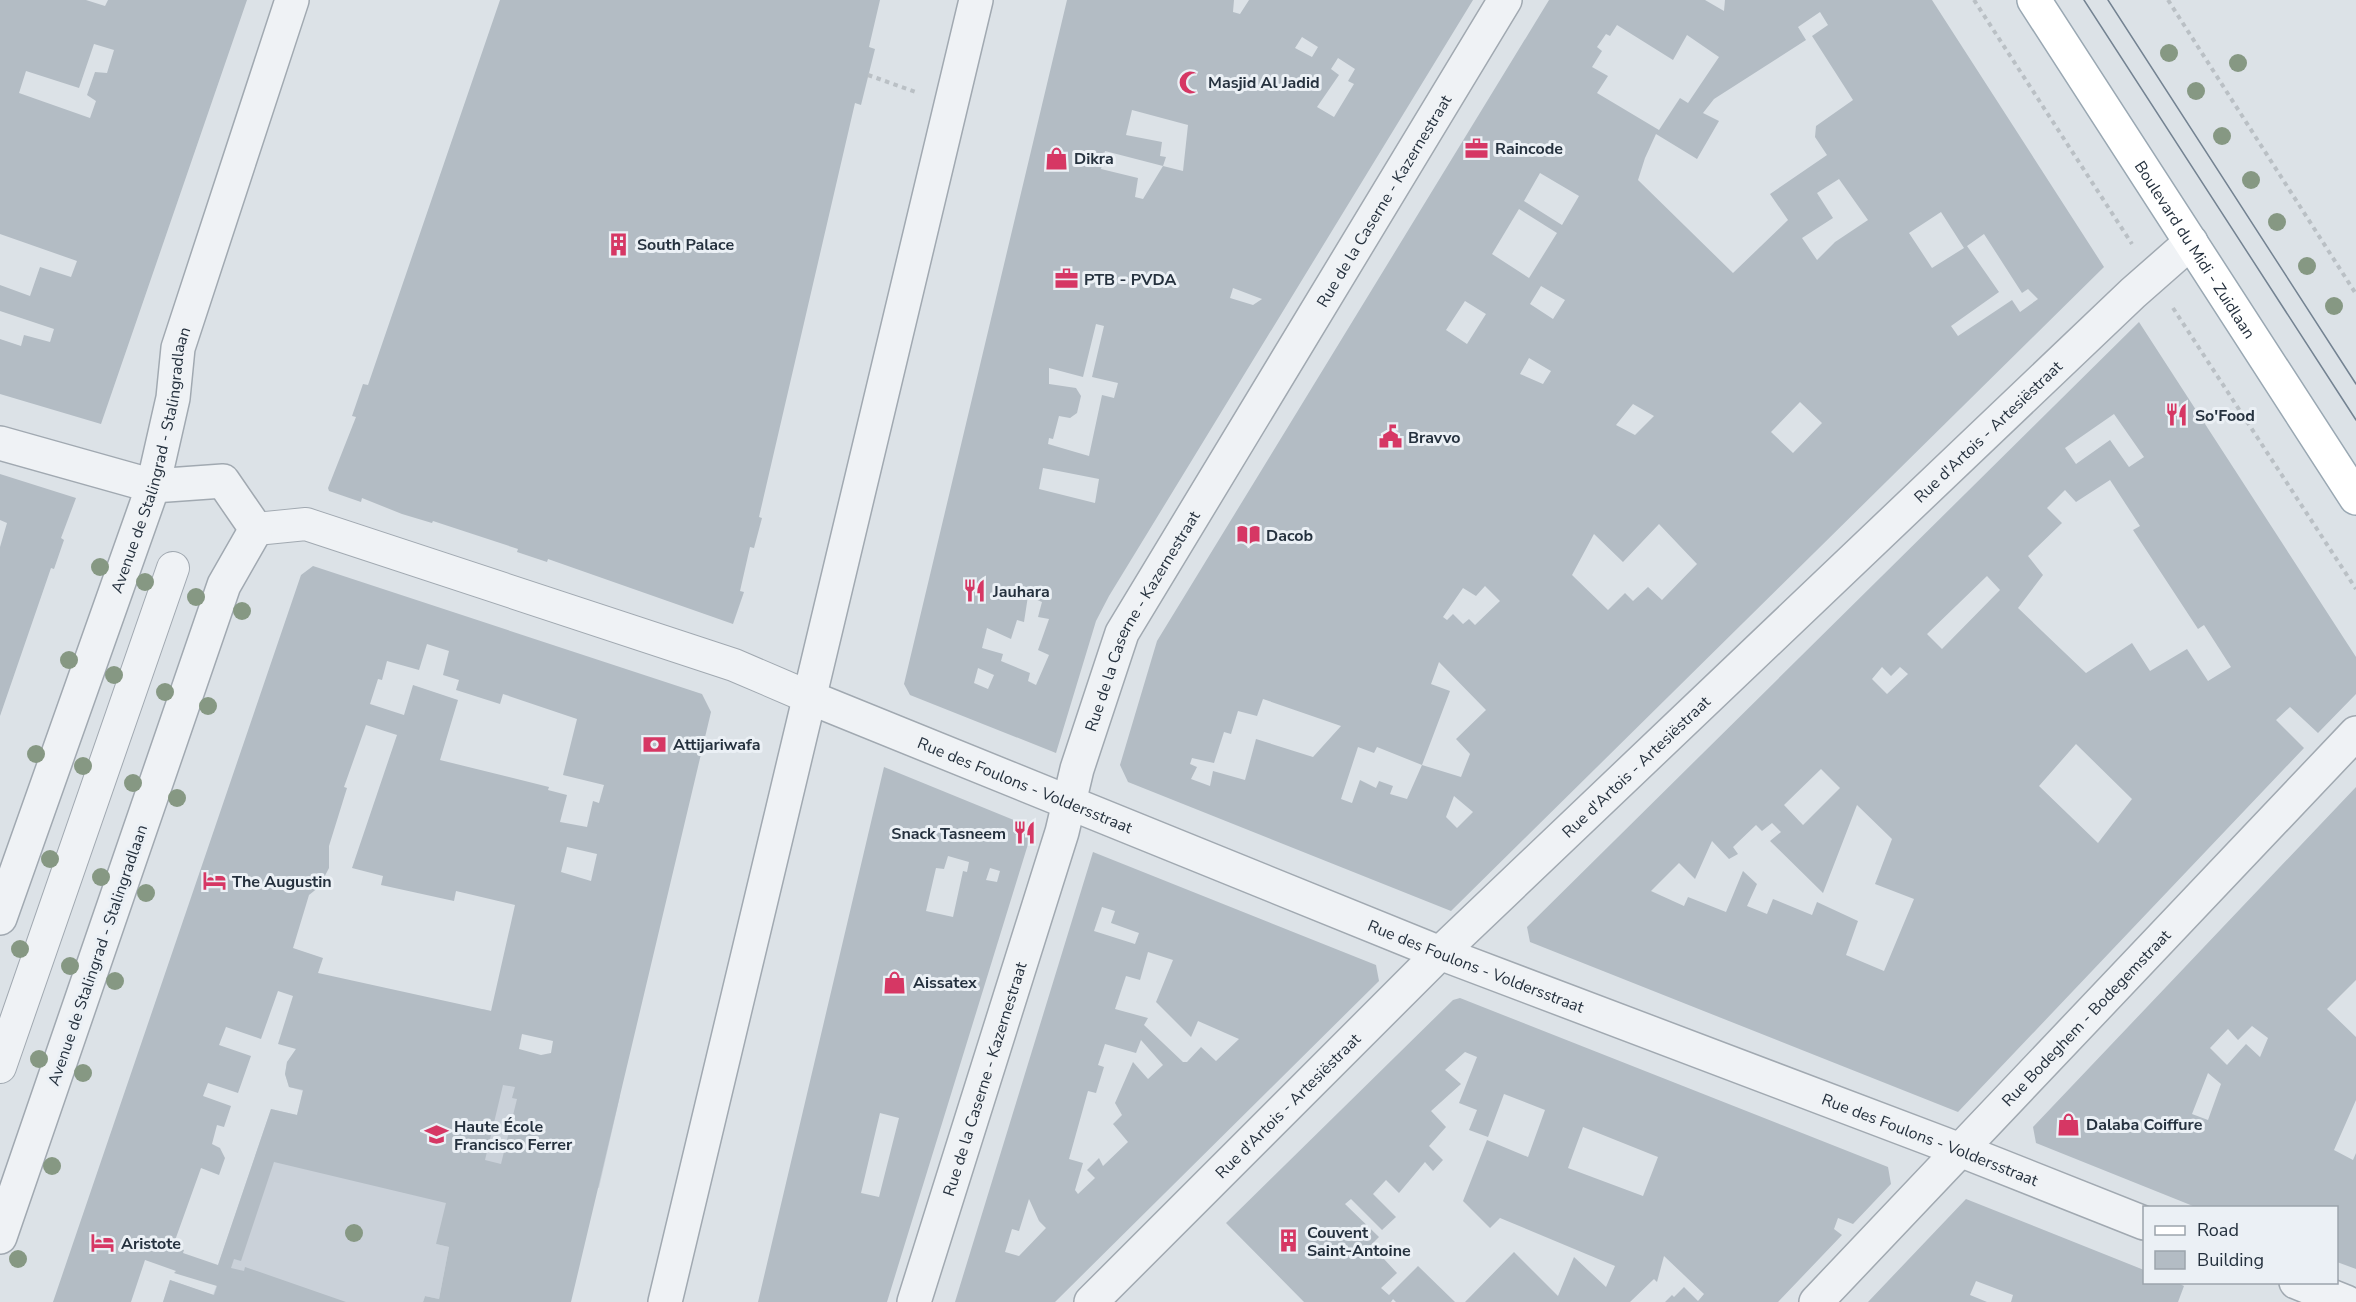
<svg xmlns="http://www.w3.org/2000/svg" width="2356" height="1302" font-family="'Nunito Sans',sans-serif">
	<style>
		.built { fill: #cad1d9 }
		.building { fill: #b3bcc4; fill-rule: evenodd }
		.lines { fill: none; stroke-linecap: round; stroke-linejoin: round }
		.pedestrian-casing { stroke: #a1a9b1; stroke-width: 34 }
		.minor-casing { stroke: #a1a9b1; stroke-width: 36 }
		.tertiary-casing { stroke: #a1a9b1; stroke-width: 36 }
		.primary-casing { stroke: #9aa8b3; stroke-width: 36 }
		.path { stroke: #bac0c5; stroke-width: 4; stroke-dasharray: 4.5 4.5; stroke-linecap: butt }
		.pedestrian { stroke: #eff2f5; stroke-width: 32 }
		.minor { stroke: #eff2f5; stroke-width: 33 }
		.tertiary { stroke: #eff2f5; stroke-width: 33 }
		.primary { stroke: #fff; stroke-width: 33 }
		.tram { stroke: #748392; stroke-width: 1.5 }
		.tree { fill: #869883 }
		.labels { text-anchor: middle; stroke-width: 6; stroke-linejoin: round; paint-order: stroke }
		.poi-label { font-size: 16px; font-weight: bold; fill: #25313e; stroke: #ebf0f5; text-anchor: start }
		.street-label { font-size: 16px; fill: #25313e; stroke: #ebf0f5 }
	</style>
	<rect width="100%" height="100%" fill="#dce2e7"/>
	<polygon class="built" points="483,1009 491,1011 481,1064 620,1096 599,1188 501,1164 436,1244 449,1247 439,1299 425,1296 423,1302 163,1302 170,1280 213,1295 219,1279 231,1268 218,1265 271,1109 297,1115 303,1091 289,1087 285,1074 287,1062 296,1049"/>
	<g class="building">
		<path d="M0 0H86L105 6 108 0H247L101 424 0 394V339L21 346 24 335 50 342 54 329 0 311V285L30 296 40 267 71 277 77 261 0 234ZM94 44 114 50 107 73 95 72 87 95 96 101 90 118 19 93 26 71 79 88Z"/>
		<polygon points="500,0 880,0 869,47 875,49 861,105 855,103 759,517 762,518 754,548 750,547 740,591 744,592 733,624 548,559 547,562 517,552 518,549 433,521 432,523 402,514 362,498 361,502 329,491 328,488 356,417 352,416 363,384 368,385"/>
		<path d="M1067 0H1234L1233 12 1240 14 1249 0H1473L1109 596 1096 621 1056 753 910 695 904 684ZM1302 37 1318 47 1312 57 1295 48ZM1338 58 1355 69 1348 81 1354 84 1334 117 1317 107 1339 75 1331 69ZM1132 110 1188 125 1183 171 1163 166 1166 157 1160 156 1162 142 1126 135ZM1105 151 1163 166 1143 199 1135 197 1138 178 1101 169ZM1233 288 1262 299 1253 305 1230 298ZM1096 324 1104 326 1092 377 1118 383 1114 398 1102 395 1089 456 1048 444 1049 438 1053 439 1059 416 1070 418 1077 413 1081 396 1076 388 1049 384V368L1083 377ZM1043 468 1099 479 1095 503 1039 489ZM1028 596 1042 602 1038 617 1049 619 1038 650 1049 655 1036 685 1028 681 1030 673 1001 661 1003 654 982 648 987 628 1011 639 1017 620 1024 622ZM978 668 994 675 988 689 974 683Z"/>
		<path d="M1549 0H1705L1724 11 1725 0H1932L2104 267 1451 911 1128 782 1120 765 1157 641ZM1820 12 1828 25 1812 36 1853 100 1816 126 1815 137 1827 155 1770 194 1788 220 1733 273 1638 180 1645 158 1656 134 1697 159 1719 121 1703 113 1714 99 1806 40 1798 27ZM1617 25 1673 60 1687 35 1719 57 1688 103 1680 98 1659 130 1597 93 1608 76 1592 67 1602 51 1597 47 1606 34 1610 36ZM1540 173 1579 196 1562 225 1524 201ZM1839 179 1868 220 1835 242 1817 260 1802 238 1833 218 1817 193ZM1519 209 1557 233 1529 278 1492 254ZM1941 212 1964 248 1932 268 1909 233ZM1984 234 2022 293 2028 289 2038 299 2020 312 2012 300 1958 336 1951 326 1999 292 1967 246ZM1541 286 1565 300 1553 319 1530 304ZM1465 301 1486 314 1467 344 1446 330ZM1529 358 1551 371 1543 384 1520 374ZM1800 402 1822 423 1793 453 1771 432ZM1633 404 1654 416 1635 435 1616 425ZM1659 524 1697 564 1662 600 1648 587 1633 601 1625 593 1608 610 1572 575 1594 534 1623 562ZM1485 586 1500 601 1475 625 1469 619 1463 624 1453 614 1447 620 1443 617 1463 588 1476 596ZM1439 662 1486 710 1456 739 1470 754 1461 777 1422 765 1407 799 1390 794 1393 786 1379 781 1376 788 1360 780 1352 803 1341 799 1358 747 1374 753 1377 747 1422 765 1450 691 1431 684ZM1263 699 1341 726 1313 757 1256 739 1245 780 1213 771 1210 786 1191 779 1197 767 1190 764 1192 758 1214 763 1224 732 1231 734 1238 711 1257 716ZM1454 796 1473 812 1457 828 1446 817Z"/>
		<path d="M2139 322 2356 657V694L2318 733 2290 707 2276 720 2304 748 1958 1112 1530 942 1527 927ZM2114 414 2144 457 2129 467 2110 440 2076 464 2065 448ZM2110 480 2140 526 2133 530 2198 629 2204 625 2231 667 2208 681 2187 649 2150 671 2132 643 2086 673 2018 608 2043 575 2028 556 2062 523 2047 508 2065 490 2076 502ZM1987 576 2000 590 1942 649 1927 634ZM1882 667 1891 676 1900 667 1908 674 1887 694 1872 679ZM2076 744 2132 799 2098 843 2039 786ZM1821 769 1840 788 1803 825 1784 805ZM1857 805 1892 839 1875 884 1914 899 1884 971 1846 955 1858 921 1817 902 1812 915 1773 899 1767 914 1747 906 1757 884 1743 871 1726 912 1688 897 1684 906 1651 891 1679 863 1695 879 1712 841 1729 859 1738 854 1733 847 1756 825 1762 831 1772 823 1781 832 1770 841 1823 893Z"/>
		<polygon points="0,474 76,498 61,538 64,540 54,569 51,568 0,716 0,547 7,523 0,520"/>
		<path d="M313 566 702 694 711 712 571 1302H423L425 1296 439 1299 449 1247 436 1244 446 1203 274 1162 241 1261 234 1259 231 1268 244 1271 245 1267 346 1302H163L170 1280 214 1295 217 1286 174 1273 176 1271 145 1260 131 1302H53L301 575ZM427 644 449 651 443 675 459 680 456 690 500 704 503 694 577 719 563 775 604 785 599 803 593 801 587 827 560 822 567 795 548 790 549 787 440 760 458 700 413 685 404 715 370 704 378 679 382 680 387 661 419 670ZM366 725 397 735 352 868 383 876 381 885 454 901 456 891 515 905 491 1011 318 973 323 958 293 948 309 895 319 887 329 868V846L347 788 344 787ZM567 847 597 854 591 881 561 872ZM278 991 293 996 278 1044 296 1049 287 1062 285 1074 289 1087 303 1090 297 1115 271 1109 218 1265 183 1253 184 1250 173 1246 201 1168 219 1175 225 1158 220 1148 212 1144 217 1125 224 1127 231 1106 203 1096 208 1083 238 1093 251 1056 219 1045 226 1027 261 1039ZM522 1034 553 1041 551 1053 541 1055 519 1049ZM503 1085 515 1087 512 1098 517 1099 501 1164 485 1160Z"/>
		<path d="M884 767 1033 828 887 1302H758ZM948 856 969 862 967 872 963 871 953 917 926 911 936 868 944 869ZM990 868 1000 871 997 882 986 880ZM880 1113 899 1118 879 1197 861 1193Z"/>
		<path d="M2356 787V980L2327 1009 2356 1037V1100L2334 1150 2353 1160 2356 1153V1269L2337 1262V1208H2198L2036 1143 2033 1127ZM2252 1026 2268 1038 2260 1057 2246 1044 2227 1065 2210 1048 2228 1029 2238 1040ZM2208 1073 2221 1084 2208 1120 2192 1114Z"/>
		<path d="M1093 852 1376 965 1379 981 1055 1302H955ZM1102 907 1115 911 1111 923 1139 933 1135 944 1094 931ZM1148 952 1173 960 1156 1002 1191 1037 1198 1021 1239 1039 1216 1061 1201 1047 1187 1062H1183L1144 1025 1148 1018 1115 1009 1126 976 1140 980ZM1141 1040 1163 1065 1148 1079 1133 1062 1115 1103 1122 1115 1113 1124 1128 1142 1103 1166 1099 1158 1087 1170 1095 1178 1078 1194 1075 1190 1083 1163 1069 1159 1088 1091 1096 1093 1104 1067 1098 1065 1105 1044 1136 1053ZM1029 1199 1039 1221 1046 1228 1019 1256 1005 1252 1012 1229 1019 1231Z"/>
		<path d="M1460 998 1888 1167 1891 1184 1853 1224 1838 1218 1834 1229 1842 1235 1778 1302H1665L1672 1295 1674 1297 1684 1287 1698 1301 1704 1294 1664 1256 1657 1282 1654 1279 1630 1302H1465L1514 1252 1558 1296 1574 1257 1606 1287 1615 1266 1500 1218 1490 1228 1463 1201 1487 1140 1528 1157 1545 1110 1504 1094 1488 1137 1469 1130 1477 1110 1459 1103 1477 1057 1465 1052 1445 1070 1461 1084 1431 1111 1446 1127 1429 1146 1443 1160 1433 1171 1425 1162 1399 1193 1386 1180 1373 1194 1396 1217 1382 1230 1351 1199 1345 1204 1379 1237 1371 1245 1397 1273 1381 1288 1389 1295 1418 1266 1455 1302H1396L1393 1299 1391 1302H1304L1226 1223 1453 1000ZM1583 1127 1658 1157 1643 1196 1568 1168Z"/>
		<polygon points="1966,1199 2144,1270 2144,1282 2176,1282 2184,1286 2178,1302 2011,1302 2013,1295 1976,1281 1970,1295 1987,1302 1868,1302"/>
	</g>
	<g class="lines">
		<defs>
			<g id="pedestrian">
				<polyline points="256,529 306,524 734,665 811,698"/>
				<polyline points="0,1067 173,568"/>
			</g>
			<g id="minor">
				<polyline points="0,443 153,486 223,481 256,529 224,585 0,1237"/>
				<path id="s1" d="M811 698 1440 953 1960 1150 2144 1223"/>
				<path id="s2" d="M0 918 153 486 173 398 178 348 292 0"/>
				<polyline points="2296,1282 2346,1302"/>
				<path id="s3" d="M914 1302 1062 832 1077 769 1122 633 1505 0"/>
				<path id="s4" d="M1091 1302 1440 953 2133 293 2191 242"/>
				<path id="s5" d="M1816 1302 2356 733"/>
			</g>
			<polyline id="tertiary" points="665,1302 976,0"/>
			<g id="primary">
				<path id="s6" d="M2034 0 2356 498"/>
			</g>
		</defs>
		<use href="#pedestrian" class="pedestrian-casing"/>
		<use href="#minor" class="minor-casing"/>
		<use href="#tertiary" class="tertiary-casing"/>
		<use href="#primary" class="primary-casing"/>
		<g class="path">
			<polyline points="1974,0 2132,244"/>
			<polyline points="2168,0 2356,294"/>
			<polyline points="868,75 916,92"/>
			<polyline points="2173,308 2356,589"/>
		</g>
		<use href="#pedestrian" class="pedestrian"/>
		<use href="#minor" class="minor"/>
		<use href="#tertiary" class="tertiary"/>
		<use href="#primary" class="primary"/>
		<g class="tram">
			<polyline points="2084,0 2356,420"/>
			<polyline points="2108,0 2356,384"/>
		</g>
	</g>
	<g class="tree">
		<circle cx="2169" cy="53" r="9"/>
		<circle cx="2238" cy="63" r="9"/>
		<circle cx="2196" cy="91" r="9"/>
		<circle cx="2222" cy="136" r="9"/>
		<circle cx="2251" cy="180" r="9"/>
		<circle cx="2277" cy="222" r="9"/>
		<circle cx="2307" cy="266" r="9"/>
		<circle cx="2334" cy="306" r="9"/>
		<circle cx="100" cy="567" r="9"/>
		<circle cx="145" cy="582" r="9"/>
		<circle cx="196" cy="597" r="9"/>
		<circle cx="242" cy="611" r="9"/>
		<circle cx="69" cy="660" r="9"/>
		<circle cx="114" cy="675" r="9"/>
		<circle cx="165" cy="692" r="9"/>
		<circle cx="208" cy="706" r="9"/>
		<circle cx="36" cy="754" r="9"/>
		<circle cx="83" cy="766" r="9"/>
		<circle cx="133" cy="783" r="9"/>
		<circle cx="177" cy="798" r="9"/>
		<circle cx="50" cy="859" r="9"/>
		<circle cx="101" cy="877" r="9"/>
		<circle cx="146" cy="893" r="9"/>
		<circle cx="20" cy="949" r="9"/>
		<circle cx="70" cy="966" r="9"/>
		<circle cx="115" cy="981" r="9"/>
		<circle cx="39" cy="1059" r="9"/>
		<circle cx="83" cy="1073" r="9"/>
		<circle cx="52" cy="1166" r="9"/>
		<circle cx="354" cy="1233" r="9"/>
		<circle cx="18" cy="1259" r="9"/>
	</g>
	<defs>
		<symbol id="mosque-bare" viewBox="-9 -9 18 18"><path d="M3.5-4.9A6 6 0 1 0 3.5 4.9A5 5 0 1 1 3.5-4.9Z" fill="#d63764" stroke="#ebf0f5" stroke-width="2.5" paint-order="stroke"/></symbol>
		<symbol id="office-bare" viewBox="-9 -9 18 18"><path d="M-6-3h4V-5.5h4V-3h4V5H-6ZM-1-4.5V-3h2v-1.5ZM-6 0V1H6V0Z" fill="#d63764" stroke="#ebf0f5" stroke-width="2.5" paint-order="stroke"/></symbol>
		<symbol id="shop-bare" viewBox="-9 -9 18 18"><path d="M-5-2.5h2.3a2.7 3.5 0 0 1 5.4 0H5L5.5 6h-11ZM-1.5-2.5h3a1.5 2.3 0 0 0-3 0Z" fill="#d63764" stroke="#ebf0f5" stroke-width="2.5" paint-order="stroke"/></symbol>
		<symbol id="building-bare" viewBox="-9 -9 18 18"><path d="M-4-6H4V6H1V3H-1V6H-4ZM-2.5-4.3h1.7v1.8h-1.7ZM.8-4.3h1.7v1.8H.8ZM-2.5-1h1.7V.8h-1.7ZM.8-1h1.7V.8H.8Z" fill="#d63764" stroke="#ebf0f5" stroke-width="2.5" paint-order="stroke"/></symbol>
		<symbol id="restaurant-bare" viewBox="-9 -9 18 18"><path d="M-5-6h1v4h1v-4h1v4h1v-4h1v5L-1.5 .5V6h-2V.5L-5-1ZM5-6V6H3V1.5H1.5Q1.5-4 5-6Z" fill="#d63764" stroke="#ebf0f5" stroke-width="2.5" paint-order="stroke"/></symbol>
		<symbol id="civic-bare" viewBox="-9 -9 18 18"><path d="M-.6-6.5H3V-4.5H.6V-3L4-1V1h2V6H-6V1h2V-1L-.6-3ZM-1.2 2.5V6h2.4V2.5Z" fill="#d63764" stroke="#ebf0f5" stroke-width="2.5" paint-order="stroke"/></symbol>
		<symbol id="library-bare" viewBox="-9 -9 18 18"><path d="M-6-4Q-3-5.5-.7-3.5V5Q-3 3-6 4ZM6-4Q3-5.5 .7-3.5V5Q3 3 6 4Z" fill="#d63764" stroke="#ebf0f5" stroke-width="2.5" paint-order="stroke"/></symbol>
		<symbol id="bank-bare" viewBox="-9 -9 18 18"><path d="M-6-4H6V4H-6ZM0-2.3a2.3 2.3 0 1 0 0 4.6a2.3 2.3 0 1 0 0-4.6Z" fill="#d63764" stroke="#ebf0f5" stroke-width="2.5" paint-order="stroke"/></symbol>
		<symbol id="hotel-bare" viewBox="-9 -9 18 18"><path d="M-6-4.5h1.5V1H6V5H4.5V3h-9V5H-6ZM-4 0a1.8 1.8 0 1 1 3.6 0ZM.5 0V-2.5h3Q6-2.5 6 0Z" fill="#d63764" stroke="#ebf0f5" stroke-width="2.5" paint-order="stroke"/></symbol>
		<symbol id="university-bare" viewBox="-9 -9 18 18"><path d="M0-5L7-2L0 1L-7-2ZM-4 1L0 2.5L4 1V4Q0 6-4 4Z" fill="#d63764" stroke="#ebf0f5" stroke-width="2.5" paint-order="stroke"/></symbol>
	</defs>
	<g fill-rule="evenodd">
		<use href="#mosque-bare" x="1174" y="66" width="33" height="33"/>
		<use href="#office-bare" x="1460" y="132" width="33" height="33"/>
		<use href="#shop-bare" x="1040" y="142" width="33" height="33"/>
		<use href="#building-bare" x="602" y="228" width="33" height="33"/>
		<use href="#office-bare" x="1050" y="262" width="33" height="33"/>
		<use href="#restaurant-bare" x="2160" y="398" width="33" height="33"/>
		<use href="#civic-bare" x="1374" y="420" width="33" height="33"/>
		<use href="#library-bare" x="1232" y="518" width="33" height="33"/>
		<use href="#restaurant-bare" x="958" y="574" width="33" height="33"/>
		<use href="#bank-bare" x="638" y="728" width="33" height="33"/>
		<use href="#restaurant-bare" x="1008" y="816" width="33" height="33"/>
		<use href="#hotel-bare" x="198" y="864" width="33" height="33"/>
		<use href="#shop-bare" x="878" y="966" width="33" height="33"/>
		<use href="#shop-bare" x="2052" y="1108" width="33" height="33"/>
		<use href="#university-bare" x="420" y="1118" width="33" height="33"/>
		<use href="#building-bare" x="1272" y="1224" width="33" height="33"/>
		<use href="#hotel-bare" x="86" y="1226" width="33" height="33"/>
	</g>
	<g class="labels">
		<g class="poi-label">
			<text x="1208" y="88">Masjid Al Jadid</text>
			<text x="1495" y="154">Raincode</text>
			<text x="1074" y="164">Dikra</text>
			<text x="637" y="250">South Palace</text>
			<text x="1084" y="285">PTB - PVDA</text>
			<text x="2195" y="421">So'Food</text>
			<text x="1408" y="443">Bravvo</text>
			<text x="1266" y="541">Dacob</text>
			<text x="993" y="597">Jauhara</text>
			<text x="673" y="750">Attijariwafa</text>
			<text x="1006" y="839" text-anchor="end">Snack Tasneem</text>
			<text x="232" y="887">The Augustin</text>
			<text x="913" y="988">Aissatex</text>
			<text x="2086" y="1130">Dalaba Coiffure</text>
			<text x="454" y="1132">Haute École<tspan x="454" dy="18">Francisco Ferrer</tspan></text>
			<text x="1307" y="1238">Couvent<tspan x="1307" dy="18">Saint-Antoine</tspan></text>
			<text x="121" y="1249">Aristote</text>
		</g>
		<g class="street-label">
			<text dy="6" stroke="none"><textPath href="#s3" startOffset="1206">Rue de la Caserne - Kazernestraat</textPath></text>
			<text dy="6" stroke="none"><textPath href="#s6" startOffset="297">Boulevard du Midi - Zuidlaan</textPath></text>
			<text dy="6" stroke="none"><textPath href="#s4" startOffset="1250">Rue d'Artois - Artesiëstraat</textPath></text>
			<text dy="6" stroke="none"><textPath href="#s2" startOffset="483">Avenue de Stalingrad - Stalingradlaan</textPath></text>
			<text dy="6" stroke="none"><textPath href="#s3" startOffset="720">Rue de la Caserne - Kazernestraat</textPath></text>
			<text dy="6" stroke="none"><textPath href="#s4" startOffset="764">Rue d'Artois - Artesiëstraat</textPath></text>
			<text dy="6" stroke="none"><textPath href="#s1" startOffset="231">Rue des Foulons - Voldersstraat</textPath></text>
			<text transform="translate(97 955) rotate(-71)" y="6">Avenue de Stalingrad - Stalingradlaan</text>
			<text dy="6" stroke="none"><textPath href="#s1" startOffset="717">Rue des Foulons - Voldersstraat</textPath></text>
			<text dy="6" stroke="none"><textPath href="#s5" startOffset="392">Rue Bodeghem - Bodegemstraat</textPath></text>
			<text dy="6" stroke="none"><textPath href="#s3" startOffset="234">Rue de la Caserne - Kazernestraat</textPath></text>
			<text dy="6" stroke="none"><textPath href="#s4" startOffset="278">Rue d'Artois - Artesiëstraat</textPath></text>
			<text dy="6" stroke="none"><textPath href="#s1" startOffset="1203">Rue des Foulons - Voldersstraat</textPath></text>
		</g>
	</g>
	<rect x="2143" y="1206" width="195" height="78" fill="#ebf0f5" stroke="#9ca4ac" stroke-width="1.5"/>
	<rect x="2155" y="1226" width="30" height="9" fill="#ffffff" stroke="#9ca4ac" stroke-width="1.5"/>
	<text x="2197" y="1236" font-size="18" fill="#25313e">Road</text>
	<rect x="2155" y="1251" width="30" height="18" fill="#b3bcc4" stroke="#9ca4ac" stroke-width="1.5"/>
	<text x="2197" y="1266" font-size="18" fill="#25313e">Building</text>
</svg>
